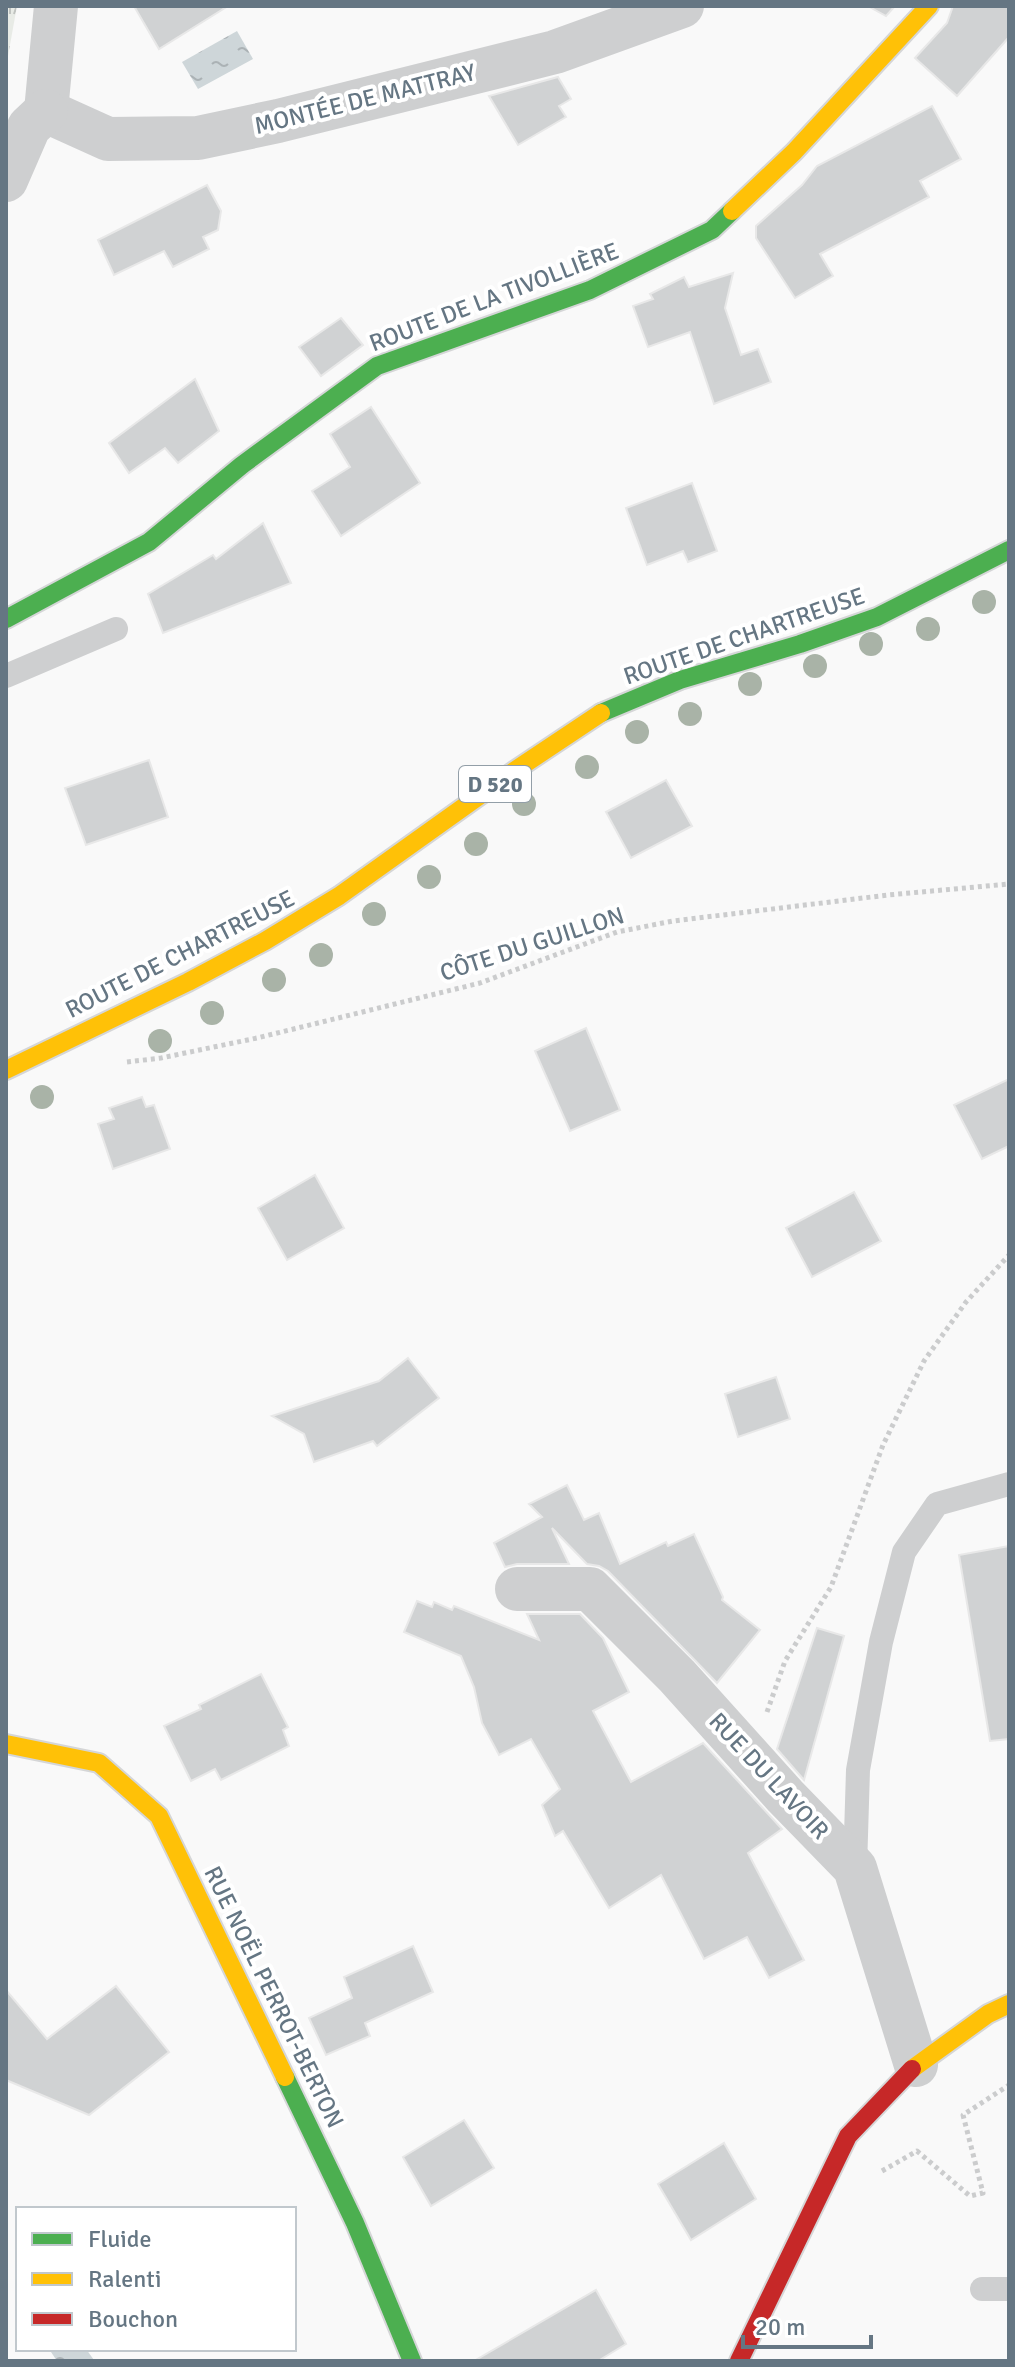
<svg xmlns="http://www.w3.org/2000/svg" width="1015" height="2367" font-family="Signika,sans-serif">
	<style>
		.grass { fill: url(#grass-tufts) }
		.water { fill: url(#water-ripples) }
		.building { fill: #d0d2d3; stroke: #e8e8e8; stroke-width: 2 }
		.lines { fill: none; stroke-linecap: round; stroke-linejoin: round }
		.fast-casing { stroke: #d5d6d7; stroke-width: 22 }
		.slow-casing { stroke: #d5d6d7; stroke-width: 22 }
		.jam-casing { stroke: #d5d6d7; stroke-width: 22 }
		.path { stroke: #cbcccd; stroke-width: 5; stroke-dasharray: 4 4; stroke-linecap: butt }
		.lane { stroke: #cecfd0; stroke-width: 24 }
		.street { stroke: #cecfd0; stroke-width: 44 }
		.fast { stroke: #4caf50; stroke-width: 18 }
		.slow { stroke: #ffc107; stroke-width: 18 }
		.jam { stroke: #c62828; stroke-width: 18 }
		.tree { fill: #a9b3a7 }
		.labels { text-anchor: middle; stroke-width: 8; stroke-linejoin: round; paint-order: stroke }
		.shield { fill: #fff; stroke: #939fa8; stroke-width: 2 }
		.shield-label { font-size: 22px; font-weight: bold; fill: #657683 }
		.street-label { font-size: 24px; fill: #657683; stroke: #fff }
	</style>
	<defs>
		<pattern id="grass-tufts" width="24" height="20" patternUnits="userSpaceOnUse" patternTransform="scale(2)"><rect width="24" height="20" fill="#e8ebe6"/><path d="M3 7l-1-3M5 7V3M7 7l1-3M15 17l-1-3M17 17v-4M19 17l1-3" fill="none" stroke="#c0c3c0"/></pattern>
		<pattern id="water-ripples" width="26" height="14" patternUnits="userSpaceOnUse" patternTransform="scale(2)"><rect width="26" height="14" fill="#ced6d9"/><path d="M2 4q2-2 4 0t4 0M15 11q2-2 4 0t4 0" fill="none" stroke="#abb2b5"/></pattern>
	</defs>
	<rect width="100%" height="100%" fill="#f9f9f9"/>
	<polygon class="grass" points="6,6 17,6 6,67"/>
	<g class="water">
		<polygon points="237,31 253,59 198,89 182,62"/>
		<polygon points="49,2349 86,2349 94,2360 57,2361"/>
	</g>
	<g class="building">
		<polygon points="134,6 228,6 159,49"/>
		<polygon points="868,6 895,6 886,16"/>
		<polygon points="953,6 1009,6 1009,37 957,96 915,58 947,23"/>
		<polygon points="558,77 571,99 559,106 566,117 518,145 489,96"/>
		<polygon points="932,106 961,159 920,181 929,197 820,254 833,276 795,298 756,238 756,226 802,185 817,166"/>
		<polygon points="207,185 221,211 218,230 203,237 209,249 173,267 164,251 114,275 98,240"/>
		<polygon points="733,273 725,308 741,355 758,349 771,382 714,404 690,332 648,347 633,306 653,299 650,294 684,277 689,287"/>
		<polygon points="341,318 363,345 321,376 299,347"/>
		<polygon points="195,379 219,431 178,463 165,448 129,473 109,443"/>
		<polygon points="371,407 420,483 341,536 312,491 350,467 330,434"/>
		<polygon points="692,483 717,551 688,562 683,551 647,565 626,508"/>
		<polygon points="263,523 291,583 163,633 148,594 213,555 216,559"/>
		<polygon points="149,760 168,817 86,845 65,788"/>
		<polygon points="666,780 692,826 631,858 606,812"/>
		<polygon points="586,1028 620,1110 570,1131 535,1051"/>
		<polygon points="1009,1079 1009,1146 982,1159 954,1105"/>
		<polygon points="142,1097 146,1107 154,1105 170,1149 113,1169 98,1124 114,1119 109,1108"/>
		<polygon points="315,1175 344,1228 287,1260 258,1208"/>
		<polygon points="854,1192 881,1241 812,1277 786,1228"/>
		<polygon points="408,1358 439,1398 377,1446 373,1441 314,1462 304,1434 272,1416 379,1381"/>
		<polygon points="776,1377 790,1419 738,1437 725,1394"/>
		<polygon points="567,1485 584,1520 599,1513 620,1564 666,1542 668,1546 694,1534 723,1597 722,1600 760,1630 717,1683 608,1571 599,1566 587,1564 552,1528 569,1564 517,1564 505,1567 494,1543 542,1517 529,1504"/>
		<polygon points="1009,1546 1009,1739 990,1741 959,1555"/>
		<polygon points="417,1601 432,1607 434,1602 452,1610 454,1606 539,1640 527,1614 580,1614 603,1638 629,1692 593,1711 631,1782 703,1743 782,1829 748,1853 804,1960 769,1978 747,1937 704,1959 661,1875 609,1908 563,1831 555,1836 542,1805 560,1789 531,1739 499,1755 482,1723 474,1687 461,1656 404,1632"/>
		<polygon points="817,1628 844,1636 804,1780 777,1749"/>
		<polygon points="261,1674 288,1727 283,1730 289,1746 221,1780 215,1769 191,1781 164,1726 201,1709 199,1705"/>
		<polygon points="413,1946 433,1992 365,2023 370,2036 326,2055 309,2018 352,1998 344,1977"/>
		<polygon points="116,1986 169,2052 89,2115 6,2080 6,1990 47,2039"/>
		<polygon points="464,2120 494,2168 431,2206 403,2157"/>
		<polygon points="724,2143 756,2199 691,2240 658,2184"/>
		<polygon points="596,2290 626,2344 598,2361 474,2361"/>
	</g>
	<g class="lines">
		<defs>
			<g id="fast">
				<polyline points="6,619 149,542 242,465 377,366 590,290 712,230 732,211"/>
				<polyline points="601,713 680,680 800,644 877,617 1009,550"/>
				<polyline points="285,2077 355,2223 412,2361"/>
			</g>
			<g id="slow">
				<polyline points="732,211 794,152 929,6"/>
				<polyline points="6,1070 188,982 265,941 339,896 514,771 601,713"/>
				<polyline points="6,1744 99,1763 159,1816 285,2077"/>
				<polyline points="912,2069 988,2014 1009,2004"/>
			</g>
			<polyline id="jam" points="739,2361 848,2136 912,2069"/>
		</defs>
		<use href="#fast" class="fast-casing"/>
		<use href="#slow" class="slow-casing"/>
		<use href="#jam" class="jam-casing"/>
		<g class="path">
			<polyline points="127,1062 161,1058 257,1038 480,983 617,932 673,921 888,895 1009,884"/>
			<polyline points="767,1712 785,1661 831,1587 883,1445 924,1361 966,1302 1009,1255"/>
			<polyline points="882,2171 917,2151 970,2196 983,2193 963,2115 1009,2085"/>
		</g>
		<g class="lane">
			<polyline points="6,676 116,629"/>
			<polyline points="855,1868 858,1770 881,1642 904,1552 937,1504 1009,1484"/>
			<polyline points="982,2289 1009,2289"/>
		</g>
		<g class="street">
			<polyline points="46,111 108,139 198,138 278,121 555,52 682,6"/>
			<polyline points="46,111 56,6"/>
			<polyline points="6,180 29,127 46,111"/>
			<polyline points="517,1589 590,1589 677,1676 785,1796 855,1868 916,2065"/>
		</g>
		<use href="#fast" class="fast"/>
		<use href="#slow" class="slow"/>
		<use href="#jam" class="jam"/>
	</g>
	<g class="tree">
		<circle cx="984" cy="602" r="12"/>
		<circle cx="928" cy="629" r="12"/>
		<circle cx="871" cy="644" r="12"/>
		<circle cx="815" cy="666" r="12"/>
		<circle cx="750" cy="684" r="12"/>
		<circle cx="690" cy="714" r="12"/>
		<circle cx="637" cy="732" r="12"/>
		<circle cx="587" cy="767" r="12"/>
		<circle cx="524" cy="804" r="12"/>
		<circle cx="476" cy="844" r="12"/>
		<circle cx="429" cy="877" r="12"/>
		<circle cx="374" cy="914" r="12"/>
		<circle cx="321" cy="955" r="12"/>
		<circle cx="274" cy="980" r="12"/>
		<circle cx="212" cy="1013" r="12"/>
		<circle cx="160" cy="1041" r="12"/>
		<circle cx="42" cy="1097" r="12"/>
	</g>
	<g class="labels">
		<rect class="shield" x="459" y="766" width="72" height="36" rx="6"/>
		<g class="shield-label">
			<text x="495" y="792">D 520</text>
		</g>
		<g class="street-label">
			<text transform="translate(365 99) rotate(-14)" y="8">MONTÉE DE MATTRAY</text>
			<text transform="translate(494 297) rotate(-21)" y="8">ROUTE DE LA TIVOLLIÈRE</text>
			<text transform="translate(744 636) rotate(-19)" y="8">ROUTE DE CHARTREUSE</text>
			<text transform="translate(532 944) rotate(-18)" y="8">CÔTE DU GUILLON</text>
			<text transform="translate(180 954) rotate(-27)" y="8">ROUTE DE CHARTREUSE</text>
			<text transform="translate(769 1776) rotate(47)" y="8">RUE DU LAVOIR</text>
			<text transform="translate(274 1997) rotate(64)" y="8">RUE NOËL PERROT-BERTON</text>
		</g>
	</g>
	<rect width="1015" height="2367" fill="none" stroke="#657683" stroke-width="16"/>
	<rect x="16" y="2207" width="280" height="144" fill="#ffffff" stroke="#c1c8cd" stroke-width="2"/>
	<rect x="32" y="2233" width="40" height="12" fill="#4caf50" stroke="#c1c8cd" stroke-width="2"/>
	<text x="88" y="2247" font-size="24" fill="#657683">Fluide</text>
	<rect x="32" y="2273" width="40" height="12" fill="#ffc107" stroke="#c1c8cd" stroke-width="2"/>
	<text x="88" y="2287" font-size="24" fill="#657683">Ralenti</text>
	<rect x="32" y="2313" width="40" height="12" fill="#c62828" stroke="#c1c8cd" stroke-width="2"/>
	<text x="88" y="2327" font-size="24" fill="#657683">Bouchon</text>
	<path d="M743 2335v12h128v-12" fill="none" stroke="#657683" stroke-width="4"/>
	<text x="755" y="2335" font-size="24" fill="#657683" stroke="#ffffff" stroke-width="6" paint-order="stroke">20 m</text>
</svg>
